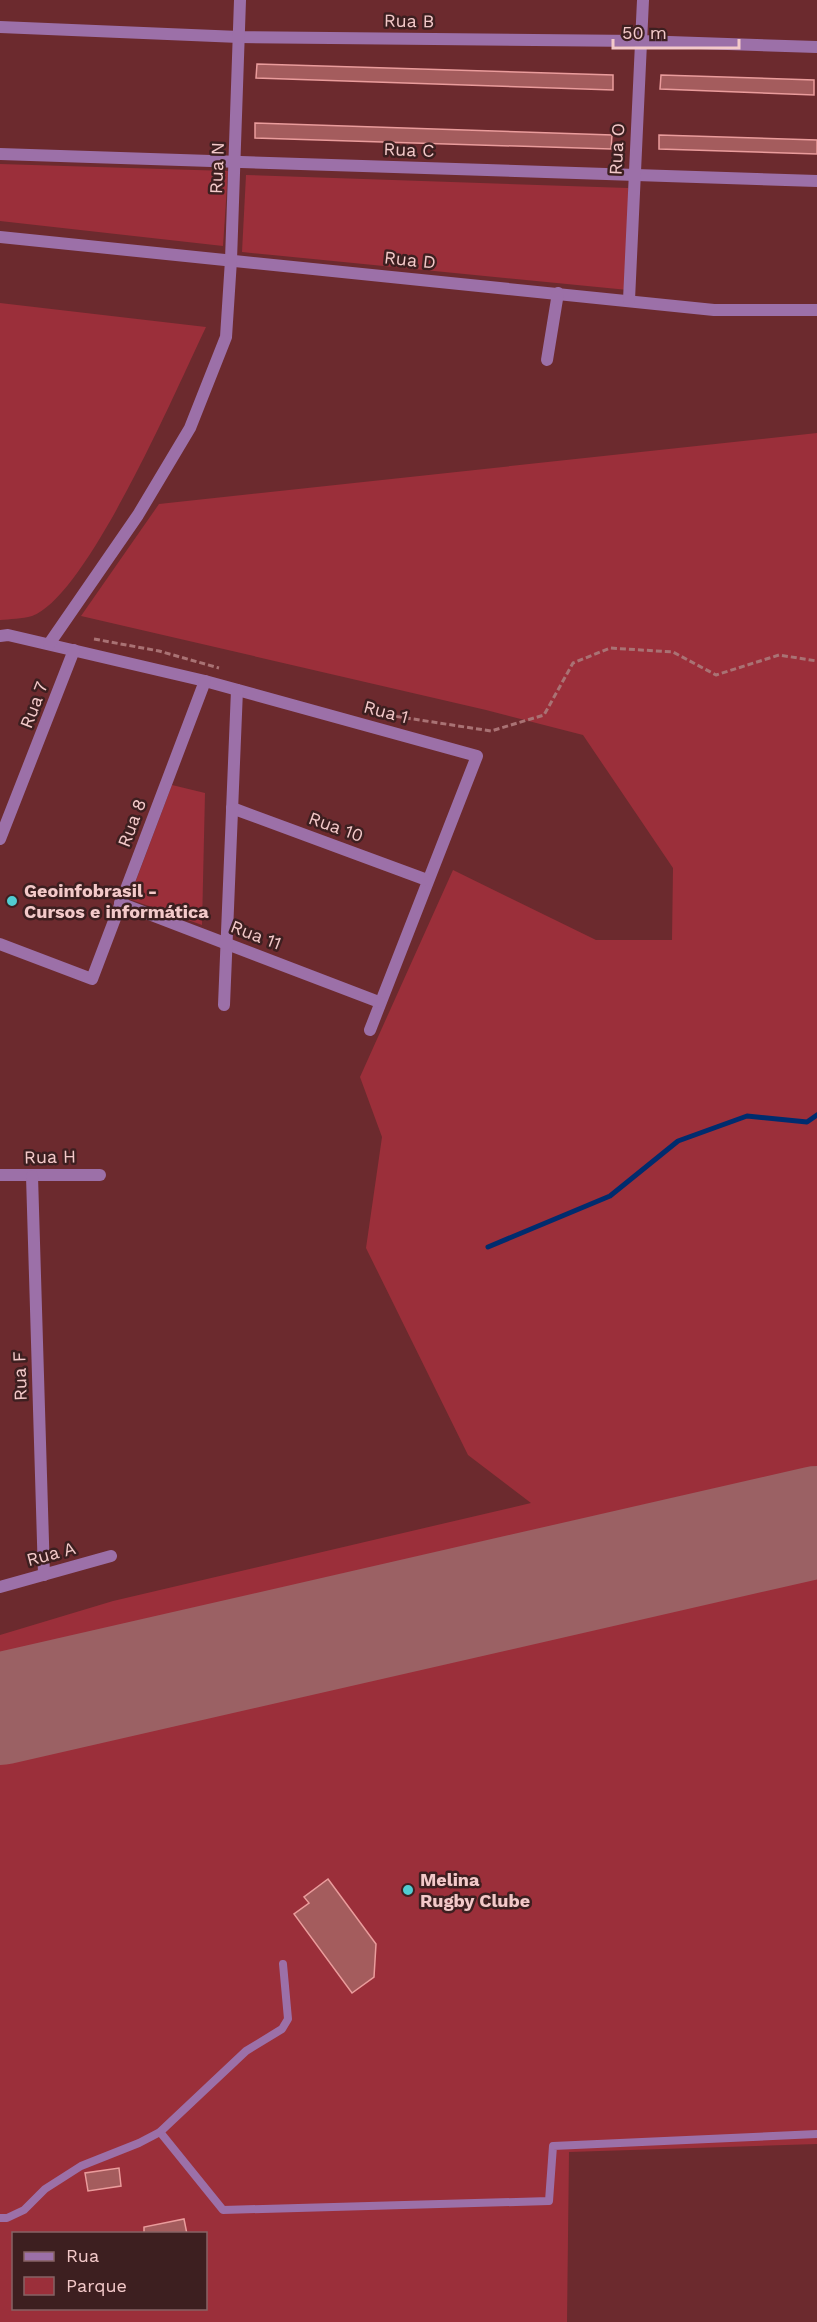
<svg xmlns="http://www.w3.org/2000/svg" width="817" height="2322" font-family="'Work Sans',sans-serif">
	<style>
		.green { fill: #9b2f3a; fill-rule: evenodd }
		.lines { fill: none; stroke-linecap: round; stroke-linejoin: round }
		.stream { stroke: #002c6e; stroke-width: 5 }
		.runway { stroke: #9b6164; stroke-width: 112 }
		.building { fill: #a45c5d; stroke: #ea9c9c; stroke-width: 1.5 }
		.path { stroke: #a97274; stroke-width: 3; stroke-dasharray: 6 3; stroke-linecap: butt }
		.lane { stroke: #9c70a8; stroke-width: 8 }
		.street { stroke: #9c70a8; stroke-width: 12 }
		.poi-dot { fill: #51ccd1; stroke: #3d1f20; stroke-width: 2 }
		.labels { text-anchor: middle; stroke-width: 5; stroke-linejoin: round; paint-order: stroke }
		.street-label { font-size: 18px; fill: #f3c9c9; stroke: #3d1f20 }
		.poi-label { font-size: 18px; font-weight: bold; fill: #f3c9c9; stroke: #3d1f20; text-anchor: start }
	</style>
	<rect width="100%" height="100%" fill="#6c2a2e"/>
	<g class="green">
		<polygon points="0,164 228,171 223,246 0,221"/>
		<polygon points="246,175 628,188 628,290 242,252"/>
		<path d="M0 303 206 327C178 385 88 596 32 616 22 619 10 619 0 620Z"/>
		<path d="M817 433V2144L569 2152 567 2322H0V1635L113 1601 531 1503 468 1455 366 1248 382 1137 360 1077 453 870 596 940H672L673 868 583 735 486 710 81 616 159 504ZM14 2234H206V2308H14Z"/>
		<polygon points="172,785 205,793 202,925 129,899"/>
	</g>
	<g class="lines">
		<polyline class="stream" points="488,1247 610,1196 678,1141 747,1116 807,1122 817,1115"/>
		<polyline class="runway" points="0,1709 817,1522"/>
	</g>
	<g class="building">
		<polygon points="257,64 613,75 613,90 256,78"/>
		<polygon points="661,75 814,80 814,95 660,89"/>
		<polygon points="255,123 612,135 611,149 255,138"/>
		<polygon points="659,135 817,140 817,154 659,149"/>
		<polygon points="328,1879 376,1944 374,1977 352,1993 294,1914 309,1903 304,1897"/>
		<polygon points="119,2168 121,2186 88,2191 85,2173"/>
		<polygon points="184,2219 187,2234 144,2234 144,2227"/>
	</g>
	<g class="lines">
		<g class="path">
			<polyline points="94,639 159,651 219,668"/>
			<polyline points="387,715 491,731 544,715 573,663 610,648 673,652 716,675 779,655 817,661"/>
		</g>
		<g class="lane">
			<polyline points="160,2132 223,2210 549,2201 553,2146 817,2134"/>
			<polyline points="0,2218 7,2218 24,2210 45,2189 81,2166 139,2143 160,2132 246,2051 282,2029 288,2019 283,1964"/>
		</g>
		<g class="street">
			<polyline points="0,27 239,37 640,41 817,47"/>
			<polyline points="0,154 817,181"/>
			<polyline points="0,237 714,310 817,310"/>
			<polyline points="629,300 643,0"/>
			<polyline points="547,360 558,293"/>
			<polyline points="0,636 8,635 205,681 477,756 370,1030"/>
			<polyline points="49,644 138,515 190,428 226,337 231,260 240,0"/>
			<polyline points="232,808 427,880"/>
			<polyline points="0,839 74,650"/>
			<polyline points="120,903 379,1002"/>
			<polyline points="0,944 92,979 205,681"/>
			<polyline points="224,1005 237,690"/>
			<polyline points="0,1175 100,1175"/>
			<polyline points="32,1176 44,1575"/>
			<polyline points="0,1587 111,1556"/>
		</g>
	</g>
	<g class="poi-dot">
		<circle cx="12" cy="901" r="6"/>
		<circle cx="408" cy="1890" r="6"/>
	</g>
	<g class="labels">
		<g class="street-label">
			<text transform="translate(409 21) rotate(1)" y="6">Rua B</text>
			<text transform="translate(617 149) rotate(-87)" y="6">Rua O</text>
			<text transform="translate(409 150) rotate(2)" y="6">Rua C</text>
			<text transform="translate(217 168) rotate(-88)" y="6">Rua N</text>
			<text transform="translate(410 260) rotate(6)" y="6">Rua D</text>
			<text transform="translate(34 705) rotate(-69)" y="6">Rua 7</text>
			<text transform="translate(386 712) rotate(15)" y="6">Rua 1</text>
			<text transform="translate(132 823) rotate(-69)" y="6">Rua 8</text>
			<text transform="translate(336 827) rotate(20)" y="6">Rua 10</text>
			<text transform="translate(256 935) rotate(21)" y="6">Rua 11</text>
			<text transform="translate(50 1157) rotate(-1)" y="6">Rua H</text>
			<text transform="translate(20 1376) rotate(-92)" y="6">Rua F</text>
			<text transform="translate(51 1554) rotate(-15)" y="6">Rua A</text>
		</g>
		<g class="poi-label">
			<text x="24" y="897">Geoinfobrasil -<tspan x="24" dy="21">Cursos e informática</tspan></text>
			<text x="420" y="1886">Melina<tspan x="420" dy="21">Rugby Clube</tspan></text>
		</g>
	</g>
	<rect x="12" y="2232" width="195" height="78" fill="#3d1f20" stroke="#866364" stroke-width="1.5"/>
	<rect x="24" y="2252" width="30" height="9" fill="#9c70a8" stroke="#866364" stroke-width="1.5"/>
	<text x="66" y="2262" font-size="18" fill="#f3c9c9">Rua</text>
	<rect x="24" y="2277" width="30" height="18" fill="#9b2f3a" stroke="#866364" stroke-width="1.5"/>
	<text x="66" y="2292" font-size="18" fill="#f3c9c9">Parque</text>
	<path d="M613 39v9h126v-9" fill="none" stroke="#f3c9c9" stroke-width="3"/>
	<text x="622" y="39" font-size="18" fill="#f3c9c9" stroke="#3d1f20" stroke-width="4.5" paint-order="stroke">50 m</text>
</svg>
